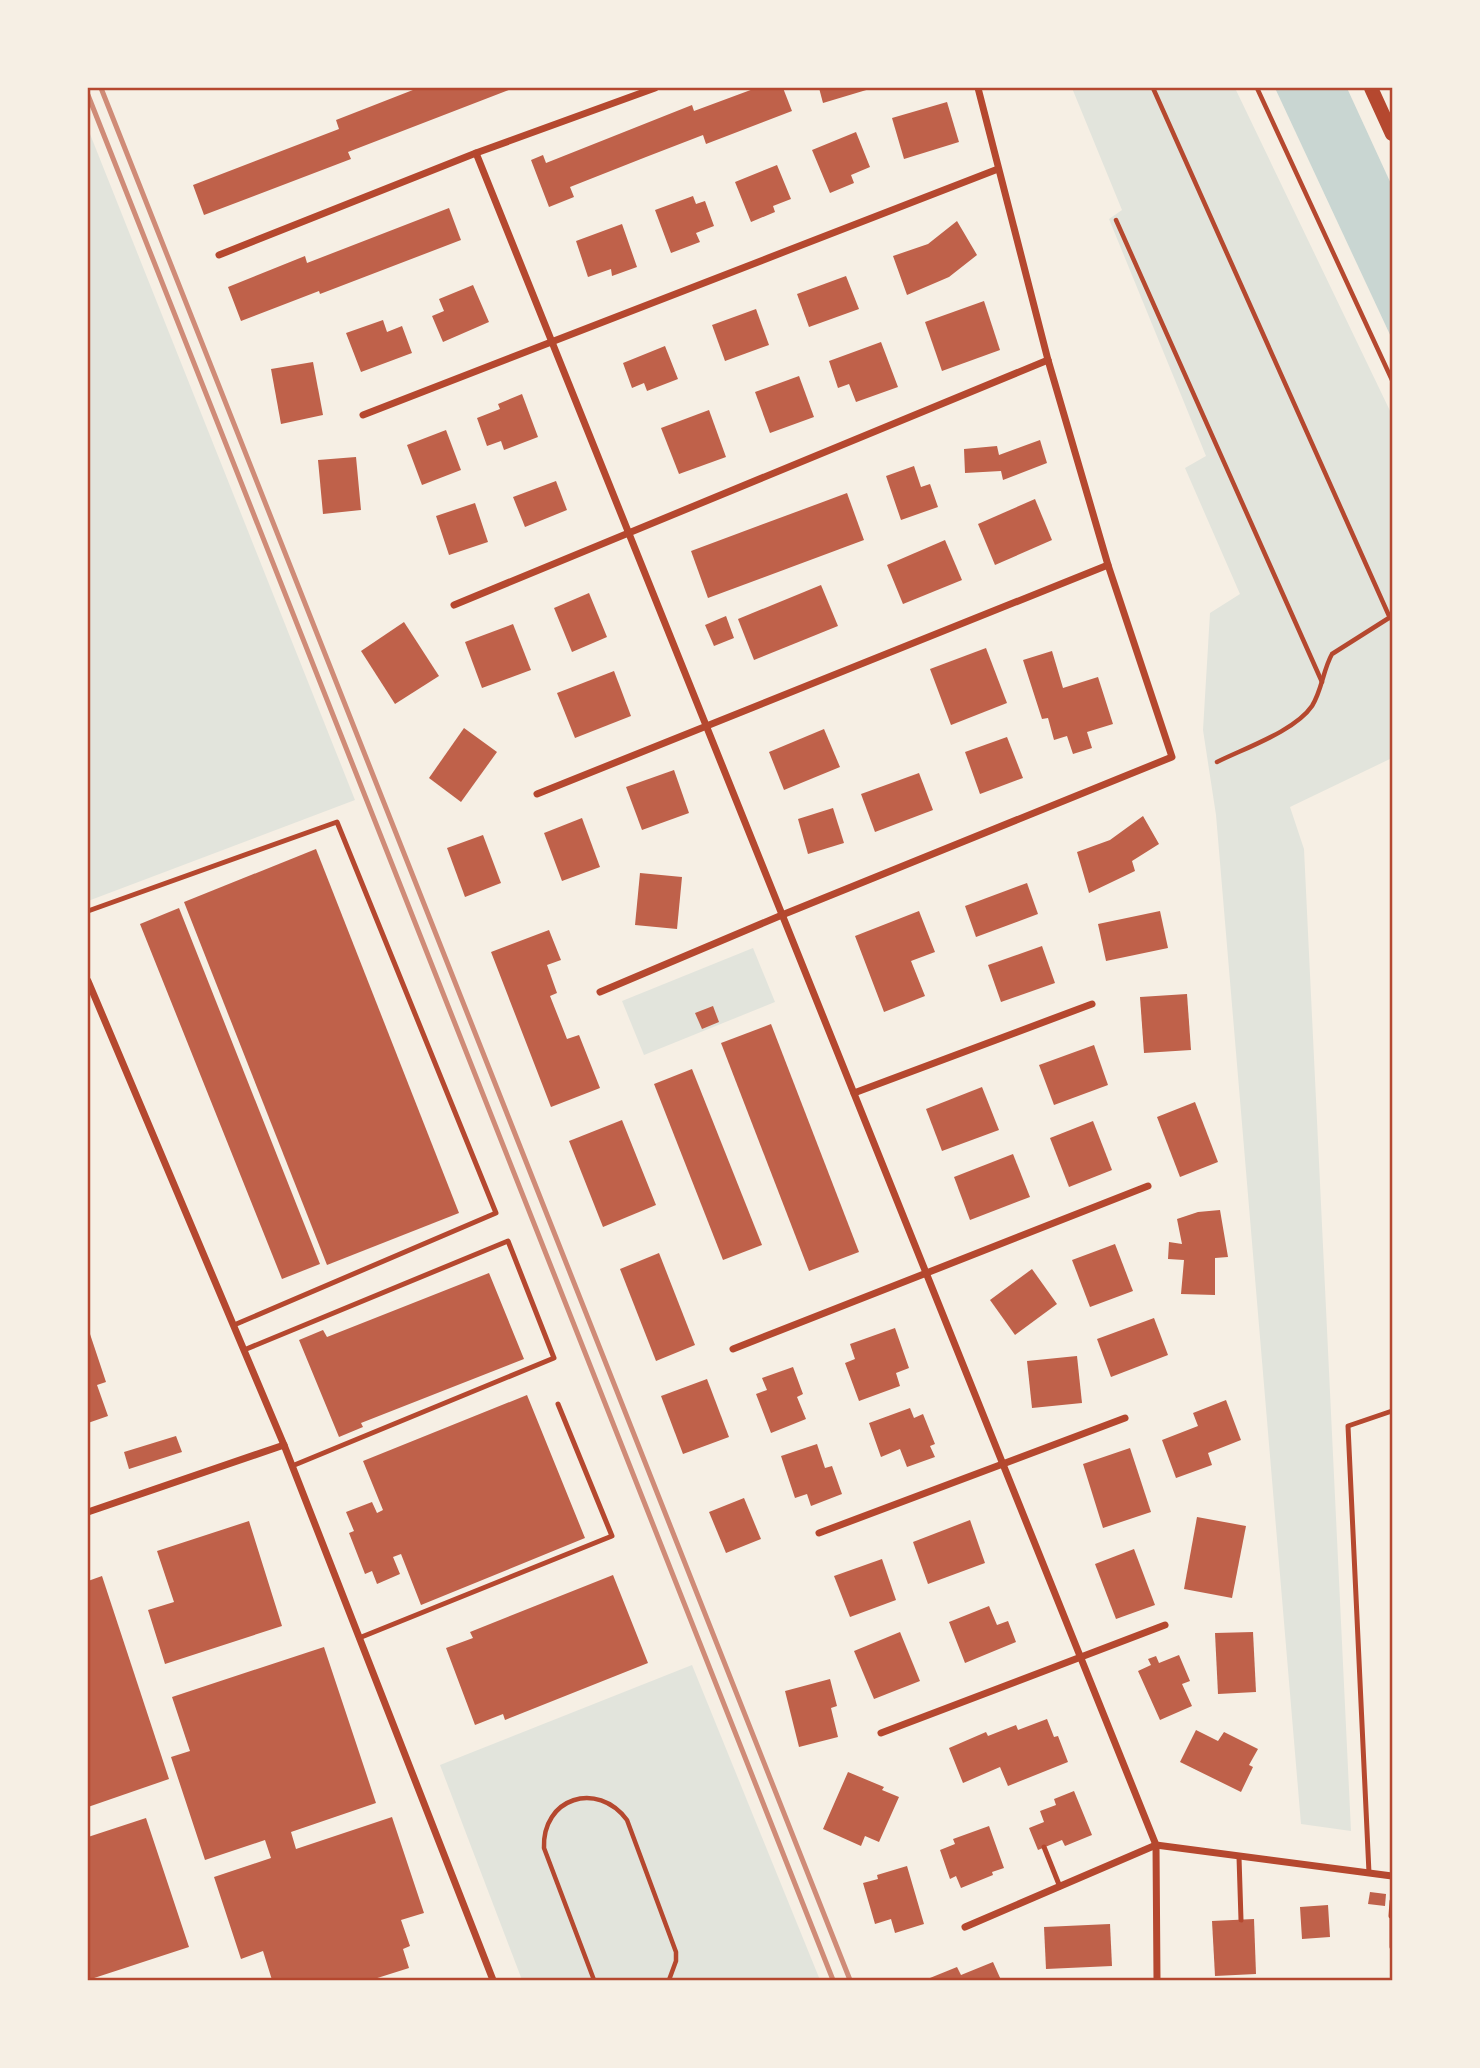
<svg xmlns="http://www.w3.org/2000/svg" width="1480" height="2068" font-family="Jost,sans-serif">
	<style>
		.green { fill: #e2e4dc }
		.water { fill: #c9d6d2 }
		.building { fill: #bf614a }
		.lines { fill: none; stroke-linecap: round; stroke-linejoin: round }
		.path { stroke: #b5482f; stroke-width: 4.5 }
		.service { stroke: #b5482f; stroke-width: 5 }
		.minor { stroke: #b5482f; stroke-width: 7 }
		.secondary { stroke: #b5482f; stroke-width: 14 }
		.rail { stroke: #cf8b77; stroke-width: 5 }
		.neatline { fill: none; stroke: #b5482f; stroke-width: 2.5 }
	</style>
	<rect width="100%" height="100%" fill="#f6efe4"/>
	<g class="green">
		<polygon points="1072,88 1235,88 1392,415 1392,758 1290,807 1304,849 1351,1831 1301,1824 1216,815 1203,730 1210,613 1240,594 1185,468 1206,456 1109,219 1122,210"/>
		<polygon points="88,129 355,800 88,901"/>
		<polygon points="753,948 775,1002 644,1055 622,1001"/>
		<polygon points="692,1665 820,1980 522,1980 440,1765"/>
	</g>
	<polygon class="water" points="1275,88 1347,88 1392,186 1392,339"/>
	<g class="building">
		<polygon points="418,88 514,88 348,152 351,159 204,215 193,185 339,129 336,120"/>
		<polygon points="756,88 783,88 792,111 706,144 703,135 646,157 570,187 574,197 549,207 531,160 543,155 546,163 692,105 694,111"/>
		<polygon points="819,88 873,88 823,103"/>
		<polygon points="947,102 959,142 904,159 892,118"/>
		<polygon points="856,132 870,167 851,175 854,183 830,193 812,150"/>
		<polygon points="777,165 791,199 773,206 775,212 751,222 735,182"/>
		<polygon points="693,196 696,204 705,201 714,226 696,233 700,242 671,253 655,210"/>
		<polygon points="449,208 461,240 320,294 319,291 241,321 228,287 305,256 307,263"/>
		<polygon points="957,221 977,255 949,277 907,295 893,256 928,244"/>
		<polygon points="622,224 637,267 612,276 611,269 588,277 576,241"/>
		<polygon points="846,276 859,309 809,327 797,294"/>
		<polygon points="473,285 489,322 443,342 432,316 444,311 439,299"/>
		<polygon points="984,301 1000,350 942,371 925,322"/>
		<polygon points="756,309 769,345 725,361 712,325"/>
		<polygon points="383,320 387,332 402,326 412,353 361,372 346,333"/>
		<polygon points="881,342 898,387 856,402 849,384 838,388 829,361"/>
		<polygon points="665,346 678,379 647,391 644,383 632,388 623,363"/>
		<polygon points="313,362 323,415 281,424 271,369"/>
		<polygon points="799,376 814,417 770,433 755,392"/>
		<polygon points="522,394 538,437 504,450 501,441 487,446 477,418 500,409 498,404"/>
		<polygon points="709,410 726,457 679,474 661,428"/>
		<polygon points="446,430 461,470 422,485 407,445"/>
		<polygon points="1040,440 1047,463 1003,480 1001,471 965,473 964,449 997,446 999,455"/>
		<polygon points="356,457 361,510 323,514 318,460"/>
		<polygon points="914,466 921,487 930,484 938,507 901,520 886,476"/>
		<polygon points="556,481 567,510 525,527 513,497"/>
		<polygon points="847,493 864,540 708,598 691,551"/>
		<polygon points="1035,499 1052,540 995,565 978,524"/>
		<polygon points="475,503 488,542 449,555 436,516"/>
		<polygon points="945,540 962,580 903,604 887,565"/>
		<polygon points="821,585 838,626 754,660 738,619"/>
		<polygon points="589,593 607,637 572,652 554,608"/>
		<polygon points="726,616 734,638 714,646 705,625"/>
		<polygon points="404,622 439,676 395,704 361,651"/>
		<polygon points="513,624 531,670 482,688 465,642"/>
		<polygon points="986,648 1007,703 951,725 930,669"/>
		<polygon points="1052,651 1063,688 1098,677 1113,724 1087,732 1092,748 1073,754 1067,736 1054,740 1048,718 1042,719 1023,660"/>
		<polygon points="614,671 631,716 575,738 557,693"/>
		<polygon points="464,728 497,752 461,802 429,778"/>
		<polygon points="824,729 840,767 784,790 769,752"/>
		<polygon points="1007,737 1023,778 980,794 965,752"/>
		<polygon points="674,770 689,813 642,830 626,787"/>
		<polygon points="919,773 933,810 875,832 861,794"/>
		<polygon points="833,808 844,843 808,854 798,819"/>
		<polygon points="1143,816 1159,844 1132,861 1135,871 1089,893 1077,852 1110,840"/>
		<polygon points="582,818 600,867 562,881 544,833"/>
		<polygon points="483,835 501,883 465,897 447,848"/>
		<polygon points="316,849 459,1213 327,1265 184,902"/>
		<polygon points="640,873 682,877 677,929 635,925"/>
		<polygon points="1027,883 1038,914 976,937 965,906"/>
		<polygon points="179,908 320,1264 282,1279 140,924"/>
		<polygon points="919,911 935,952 911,961 925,996 884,1012 855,936"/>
		<polygon points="1160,911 1168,948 1106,961 1098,924"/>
		<polygon points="549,930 561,960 547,965 557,993 550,996 567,1039 579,1035 600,1088 551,1107 491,952"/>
		<polygon points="1042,946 1055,983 1001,1002 988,965"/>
		<polygon points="1187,994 1191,1050 1144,1053 1140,997"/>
		<polygon points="713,1006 719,1022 702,1029 695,1013"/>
		<polygon points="771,1024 859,1252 809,1271 721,1043"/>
		<polygon points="1094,1045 1108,1085 1054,1105 1039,1065"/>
		<polygon points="692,1069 762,1245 723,1260 654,1084"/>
		<polygon points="982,1087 999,1130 942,1151 926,1109"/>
		<polygon points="1195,1102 1218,1162 1180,1177 1157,1117"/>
		<polygon points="622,1120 656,1205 603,1227 569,1141"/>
		<polygon points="1093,1121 1112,1170 1069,1187 1050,1138"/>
		<polygon points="1013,1154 1030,1197 970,1220 954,1177"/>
		<polygon points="1220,1210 1228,1257 1215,1258 1215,1295 1181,1294 1184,1260 1168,1259 1169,1242 1182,1244 1177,1219 1198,1212"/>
		<polygon points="1115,1244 1133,1291 1090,1307 1072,1260"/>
		<polygon points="659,1253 695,1345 656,1361 620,1269"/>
		<polygon points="1032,1269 1057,1304 1015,1335 990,1300"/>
		<polygon points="489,1273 524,1359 361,1423 363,1427 339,1437 299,1340 323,1330 327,1337"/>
		<polygon points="1154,1318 1168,1355 1111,1377 1097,1339"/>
		<polygon points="88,1328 106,1382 97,1385 108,1416 88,1423"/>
		<polygon points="895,1328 909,1368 896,1373 900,1386 859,1401 845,1363 855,1359 850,1344"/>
		<polygon points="1077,1356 1082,1403 1032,1408 1027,1361"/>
		<polygon points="793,1367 803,1394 797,1397 806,1419 771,1433 756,1394 767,1390 762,1378"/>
		<polygon points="707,1379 729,1437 683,1454 661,1396"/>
		<polygon points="527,1395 585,1538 421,1605 401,1554 393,1557 400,1574 377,1584 372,1571 365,1574 349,1533 354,1531 346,1512 372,1502 377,1513 383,1510 363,1461"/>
		<polygon points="1226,1400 1241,1440 1208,1453 1212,1465 1176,1478 1162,1440 1198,1426 1193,1413"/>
		<polygon points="910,1408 914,1418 923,1414 935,1444 930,1446 935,1457 907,1467 900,1449 881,1457 869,1423"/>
		<polygon points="176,1436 182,1452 129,1469 124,1452"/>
		<polygon points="817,1444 825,1468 832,1466 842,1494 811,1506 807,1494 795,1498 781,1456"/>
		<polygon points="1130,1448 1151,1512 1103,1528 1083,1464"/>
		<polygon points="744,1498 761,1539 726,1553 709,1512"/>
		<polygon points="1197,1517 1246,1526 1232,1598 1184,1589"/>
		<polygon points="970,1520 985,1563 928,1584 913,1542"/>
		<polygon points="249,1521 282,1626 165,1664 148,1610 174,1602 157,1551"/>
		<polygon points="1134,1549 1155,1605 1116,1619 1095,1564"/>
		<polygon points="882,1559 896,1600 850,1617 834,1576"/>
		<polygon points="613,1575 648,1663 505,1720 503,1714 475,1725 446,1648 473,1638 470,1632"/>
		<polygon points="102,1576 169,1779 88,1807 88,1581"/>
		<polygon points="989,1606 997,1625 1008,1621 1016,1642 965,1663 949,1622"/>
		<polygon points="900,1632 920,1681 874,1699 854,1651"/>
		<polygon points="1253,1632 1256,1692 1218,1694 1215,1633"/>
		<polygon points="324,1647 376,1803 291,1832 296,1849 392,1817 424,1913 401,1920 410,1946 403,1949 409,1968 371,1980 272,1980 263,1951 241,1959 214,1877 271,1858 265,1840 205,1860 171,1757 190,1751 172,1697"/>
		<polygon points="1179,1655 1190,1681 1182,1684 1192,1706 1160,1720 1138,1671 1151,1665 1148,1659 1156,1656 1159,1663"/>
		<polygon points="830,1679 837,1706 831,1708 838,1737 799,1747 785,1691"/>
		<polygon points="1047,1719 1054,1737 1058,1736 1068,1762 1008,1786 1000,1767 963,1783 949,1748 986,1732 988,1736 1016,1725 1018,1730"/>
		<polygon points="1196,1730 1218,1741 1224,1732 1258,1749 1249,1765 1253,1767 1241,1792 1180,1762"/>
		<polygon points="848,1772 884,1787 882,1790 899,1797 879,1842 865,1836 861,1846 823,1829"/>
		<polygon points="1074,1791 1092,1835 1065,1846 1062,1840 1038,1850 1029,1828 1044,1822 1040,1811 1056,1805 1054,1799"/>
		<polygon points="146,1818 189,1947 88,1980 88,1837"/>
		<polygon points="989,1826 1004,1868 992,1872 993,1875 961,1888 956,1876 950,1879 940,1850 955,1844 953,1839"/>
		<polygon points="907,1866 924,1924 895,1933 891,1919 875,1924 863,1883 878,1879 877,1875"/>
		<polygon points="1370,1892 1386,1894 1385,1906 1368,1904"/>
		<polygon points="1328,1905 1330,1937 1302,1939 1300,1907"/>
		<polygon points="1254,1919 1256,1974 1215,1976 1212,1921"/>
		<polygon points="1110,1924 1112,1966 1046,1969 1044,1927"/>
		<polygon points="993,1962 1001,1980 925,1980 957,1967 961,1975"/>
	</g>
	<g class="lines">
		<g class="path">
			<polyline points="1153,88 1390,618"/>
			<polyline points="1257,88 1392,380"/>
			<polyline points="1116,220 1322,682"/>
			<path d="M1217 762C1245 748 1295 731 1312 706 1322 690 1323 670 1332 654L1392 616"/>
			<path d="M594 1980 544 1848C542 1798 597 1780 627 1820L676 1952V1961L669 1980"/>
		</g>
		<g class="service">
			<polyline points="88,911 337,822 496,1213 234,1325"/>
			<polyline points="244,1350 508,1241 554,1358 292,1466"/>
			<polyline points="359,1638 612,1536 558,1404"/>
			<polyline points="1044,1847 1060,1887"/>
			<polyline points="1239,1857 1241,1920"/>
			<polyline points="1369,1873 1348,1426 1392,1411"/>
			<polyline points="1391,1916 1392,1901"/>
			<polyline points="1392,1917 1392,1947"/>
		</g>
		<g class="minor">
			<polyline points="476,153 1156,1845 1157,1980"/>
			<polyline points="219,255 476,153 655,88"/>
			<polyline points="363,415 998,169"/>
			<polyline points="454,605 1048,360"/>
			<polyline points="537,794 1108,565"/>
			<polyline points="88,981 284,1445 493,1980"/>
			<polyline points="600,992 782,915 1172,757 1108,565 1048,360 978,88"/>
			<polyline points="854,1093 1092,1004"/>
			<polyline points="733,1349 1148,1186"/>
			<polyline points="88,1512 284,1445"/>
			<polyline points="819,1533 1125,1418"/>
			<polyline points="881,1733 1165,1625"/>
			<polyline points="1156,1845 1392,1876"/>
			<polyline points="965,1927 1156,1845"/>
		</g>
		<polyline class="secondary" points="1371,88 1392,134"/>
		<g class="rail">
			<polyline points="101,88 850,1980"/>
			<polyline points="88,95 833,1980"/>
		</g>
	</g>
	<rect width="1480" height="2068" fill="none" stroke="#f6efe4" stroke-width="178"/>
	<rect x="89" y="89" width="1302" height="1890" class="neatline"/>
</svg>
